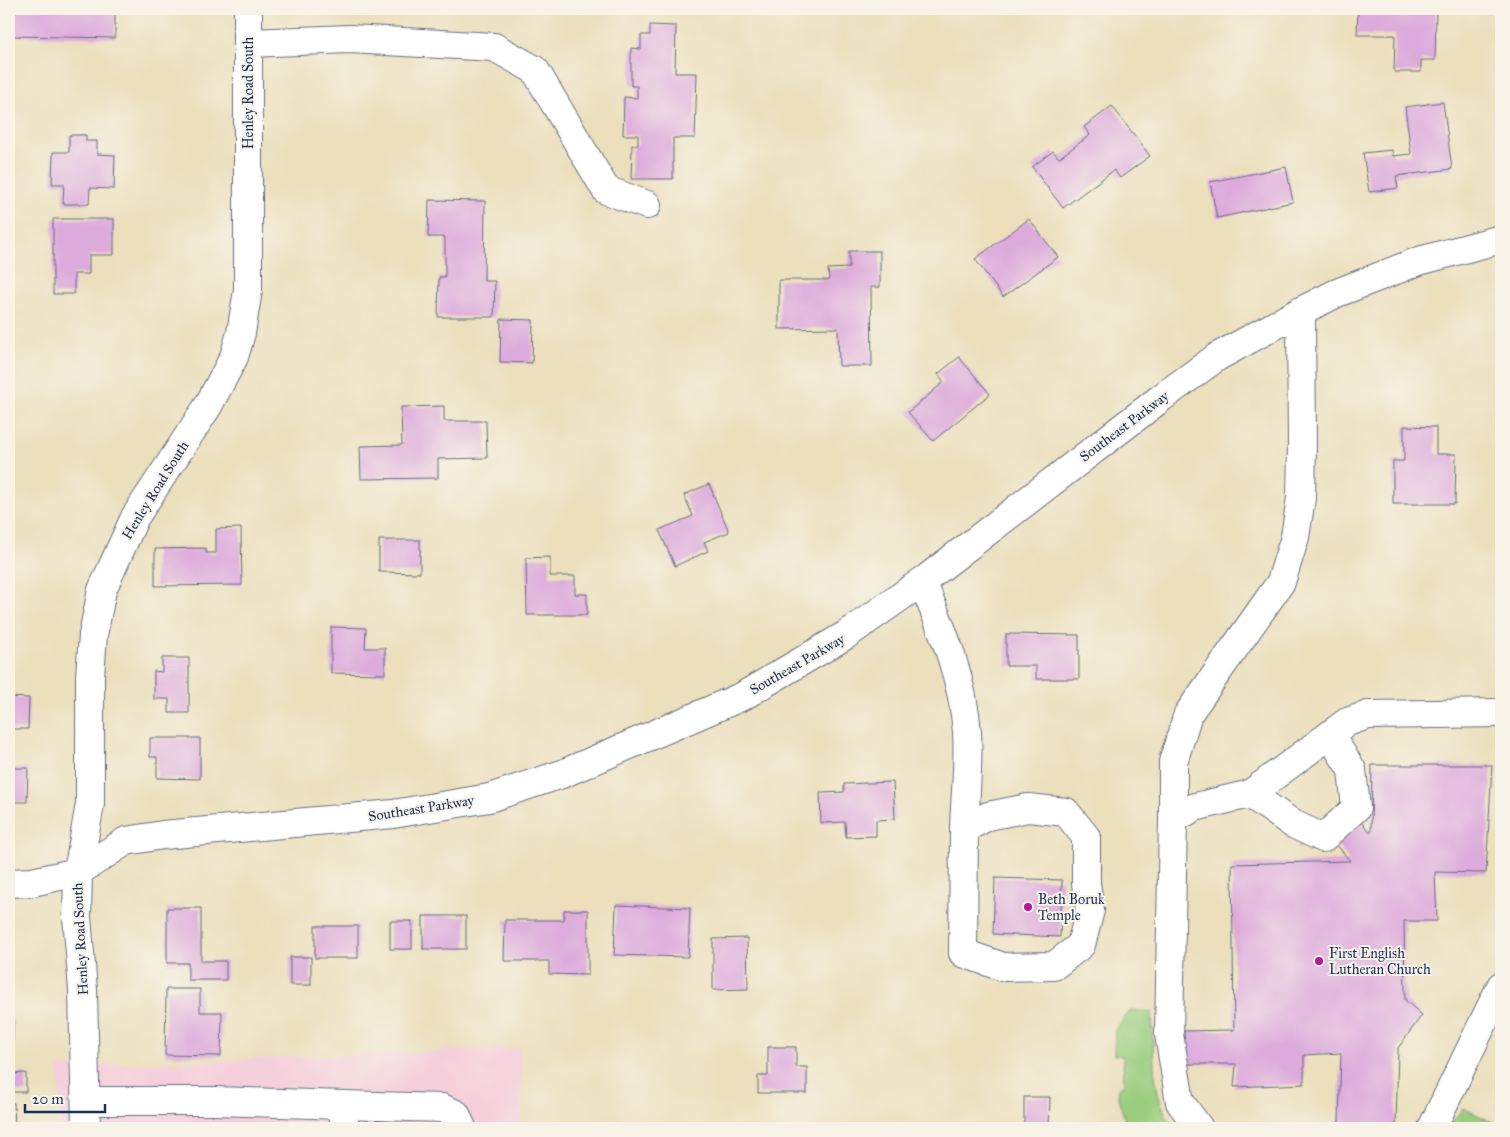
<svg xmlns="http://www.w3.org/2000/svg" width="1510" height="1137" font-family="'IM FELL Great Primer',serif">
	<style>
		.built { fill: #f5cfdb }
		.green { fill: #99cd7d; stroke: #5a7e6e }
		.building { fill: #ddaadc }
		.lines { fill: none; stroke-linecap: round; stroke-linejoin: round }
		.minor-casing { stroke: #646d7f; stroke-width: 30 }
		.minor { stroke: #fff; stroke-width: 28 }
		.poi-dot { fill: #b5179e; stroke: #f7f3e8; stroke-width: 2 }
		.labels { text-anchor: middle; stroke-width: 4; stroke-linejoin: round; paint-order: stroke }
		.street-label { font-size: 14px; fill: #1b2f5e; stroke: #f7f3e8 }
		.poi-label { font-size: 14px; fill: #1b2f5e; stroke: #f7f3e8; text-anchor: start }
	</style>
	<rect width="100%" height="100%" fill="#f7f3e8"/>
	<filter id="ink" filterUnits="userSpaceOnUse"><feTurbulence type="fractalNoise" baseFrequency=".02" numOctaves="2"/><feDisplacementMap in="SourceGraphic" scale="10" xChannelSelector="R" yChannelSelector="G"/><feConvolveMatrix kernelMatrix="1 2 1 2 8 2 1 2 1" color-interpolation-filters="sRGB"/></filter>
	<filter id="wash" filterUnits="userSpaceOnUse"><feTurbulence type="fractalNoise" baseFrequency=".0096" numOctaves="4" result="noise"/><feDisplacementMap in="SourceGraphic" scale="20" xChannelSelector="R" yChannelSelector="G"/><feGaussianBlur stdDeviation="1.12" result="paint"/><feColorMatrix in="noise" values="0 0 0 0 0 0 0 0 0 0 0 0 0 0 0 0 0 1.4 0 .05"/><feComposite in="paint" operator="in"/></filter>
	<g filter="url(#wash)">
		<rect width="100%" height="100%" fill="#ebdfbc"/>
		<polygon class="built" points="520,1048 522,1128 61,1128 58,1067"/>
		<g class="green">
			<path d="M1131 1010 1152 1012C1154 1050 1150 1097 1174 1128H1127L1118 1097 1119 1087H1124L1123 1056 1114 1055 1115 1030Z"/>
			<polygon points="1463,1108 1494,1123 1494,1128 1448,1128"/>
		</g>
		<g id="blocks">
			<g class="building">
				<polygon points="13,9 115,9 115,38 13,36"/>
				<polygon points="1358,9 1436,9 1435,60 1421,60 1421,72 1394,72 1395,35 1357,35"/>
				<polygon points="650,25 676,26 675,73 697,73 695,138 673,138 673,179 631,179 632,145 638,145 638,135 623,135 624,97 637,98 637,86 631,86 631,48 641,49 641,35 650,35"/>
				<polygon points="1443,102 1452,169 1396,176 1398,188 1369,192 1363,153 1392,150 1393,156 1411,154 1405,107"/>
				<polygon points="1112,106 1150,156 1120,178 1114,170 1063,208 1032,167 1053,151 1059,158 1090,135 1084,127"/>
				<polygon points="69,135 86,135 86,141 97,141 97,154 115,155 114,189 90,188 89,204 63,204 64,184 52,184 53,152 69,152"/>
				<polygon points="1286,167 1293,202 1217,218 1210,182"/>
				<polygon points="429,200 485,201 484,281 495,281 494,317 438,317 439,277 445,277 445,237 428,237"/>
				<polygon points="53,219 114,219 114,255 89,255 89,274 74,274 74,294 53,294"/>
				<polygon points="1029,219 1058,257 1003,297 975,259"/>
				<polygon points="849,251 880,251 880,287 871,287 872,366 839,366 838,328 779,329 779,280 829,280 828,269 849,268"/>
				<polygon points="501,319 533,320 532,363 500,362"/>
				<polygon points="959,357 990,394 933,441 908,412 944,382 938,374"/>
				<polygon points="444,406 444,421 486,421 487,458 438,459 438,478 361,479 360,446 402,445 401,407"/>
				<polygon points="1404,426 1436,427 1436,454 1456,454 1455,504 1393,504 1393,461 1404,461"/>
				<polygon points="709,484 729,532 704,542 708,551 675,566 659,530 693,516 684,495"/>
				<polygon points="241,528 242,585 155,586 155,549 206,548 206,553 216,553 216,529"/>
				<polygon points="379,540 420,540 420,573 379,572"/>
				<polygon points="550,557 550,576 575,576 575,594 587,594 587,615 527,615 526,558"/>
				<polygon points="331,627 366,628 365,648 385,648 385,674 331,673"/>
				<polygon points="1006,634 1079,635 1079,679 1036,679 1036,666 1006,666"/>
				<polygon points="162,658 189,658 189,713 169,713 169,699 154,699 154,671 162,672"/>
				<polygon points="9,697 29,698 28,729 9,729"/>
				<polygon points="150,738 200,738 200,779 157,778 157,757 150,757"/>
				<polygon points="1372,765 1492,765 1486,873 1435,872 1437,921 1404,921 1405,1000 1422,1015 1398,1048 1396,1128 1335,1128 1339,1121 1341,1053 1304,1055 1304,1084 1234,1087 1236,1064 1184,1064 1184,1031 1234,1030 1232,864 1350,861 1319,823 1345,804 1371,833"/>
				<polygon points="9,768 28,768 27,802 9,802"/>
				<polygon points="893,782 895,819 876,820 876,836 846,837 845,822 821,823 820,793 844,792 844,784"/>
				<polygon points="995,878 1062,880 1060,937 993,934"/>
				<polygon points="616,905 690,908 688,957 614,955"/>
				<polygon points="167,908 201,908 201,961 226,961 226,980 188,980 188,963 167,963"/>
				<polygon points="564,910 588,910 588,975 549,974 549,961 504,961 505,920 564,920"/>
				<rect x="423" y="916" width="43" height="33"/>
				<rect x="390" y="921" width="22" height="28"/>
				<rect x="315" y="926" width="43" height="32"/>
				<polygon points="747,938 748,989 713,990 713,939"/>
				<rect x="290" y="957" width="21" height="28"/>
				<polygon points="166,989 200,989 200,1012 222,1012 221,1056 165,1055"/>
				<rect x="9" y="1020" width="4" height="21"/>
				<polygon points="768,1047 796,1047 796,1067 807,1067 807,1093 758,1093 758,1076 768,1076"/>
				<polygon points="9,1064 11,1074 26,1073 26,1092 9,1092"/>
				<polygon points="1024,1097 1050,1097 1049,1128 1024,1128"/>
				<polygon points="14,1103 15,1128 9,1128 9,1104"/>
			</g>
		</g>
	</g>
	<g filter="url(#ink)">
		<use href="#blocks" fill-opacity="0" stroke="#646d7f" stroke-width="1"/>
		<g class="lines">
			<defs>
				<g id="minor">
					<polyline points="248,43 350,39 494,47 535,70 606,190 647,205"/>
					<path d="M922 582C943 630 963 679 967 732 969 764 965 797 964 829"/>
					<polyline points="1250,794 1293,824 1323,838 1356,808 1352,770 1330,735"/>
					<polygon points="1028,808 1066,812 1086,837 1086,883 1090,910 1081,945 1054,966 1003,967 963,953 964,829 988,816"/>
					<polyline points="1173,819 1173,762 1188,714 1281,582 1295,537 1301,498 1302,445 1301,311"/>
					<polyline points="9,883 32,882 78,872 126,841 163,835 393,814 489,798 562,774 692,718 743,696 846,635 927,578 1161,398 1217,357 1301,311 1337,293 1419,261 1501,239"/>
					<polyline points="86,1101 214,1101 442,1108 456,1114 462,1128"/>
					<polyline points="86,1128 83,990 77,917 78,872 90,804 90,676 93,635 102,590 135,517 208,406 234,357 241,333 248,290 248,9"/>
					<polyline points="344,1128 344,1105"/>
					<polyline points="1199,1128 1180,1102 1169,1034 1173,819 1195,807 1250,794 1347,722 1368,715 1501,713"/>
					<polyline points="1432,1128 1501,986"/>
				</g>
			</defs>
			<use href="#minor" class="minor-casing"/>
			<use href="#minor" class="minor"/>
		</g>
	</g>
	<g class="poi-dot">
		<circle cx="1028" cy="907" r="5"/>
		<circle cx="1319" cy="961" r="5"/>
	</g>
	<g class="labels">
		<g class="street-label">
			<text transform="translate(248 93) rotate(-90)" y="5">Henley Road South</text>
			<text transform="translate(1124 426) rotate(-37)" y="5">Southeast Parkway</text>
			<text transform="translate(155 490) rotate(-58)" y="5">Henley Road South</text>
			<text transform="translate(797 664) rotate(-30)" y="5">Southeast Parkway</text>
			<text transform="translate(421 808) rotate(-9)" y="5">Southeast Parkway</text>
			<text transform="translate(80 939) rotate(-93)" y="5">Henley Road South</text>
		</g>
		<g class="poi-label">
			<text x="1038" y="904">Beth Boruk<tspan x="1038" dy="16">Temple</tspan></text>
			<text x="1329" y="958">First English<tspan x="1329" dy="16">Lutheran Church</tspan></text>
		</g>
	</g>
	<rect width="1510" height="1137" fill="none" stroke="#f7f3e8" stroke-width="30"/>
	<path d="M25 1104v8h80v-8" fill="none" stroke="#1b2f5e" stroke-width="2.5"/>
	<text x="32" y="1104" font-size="15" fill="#1b2f5e" stroke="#f7f3e8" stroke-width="4" paint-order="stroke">20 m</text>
</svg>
